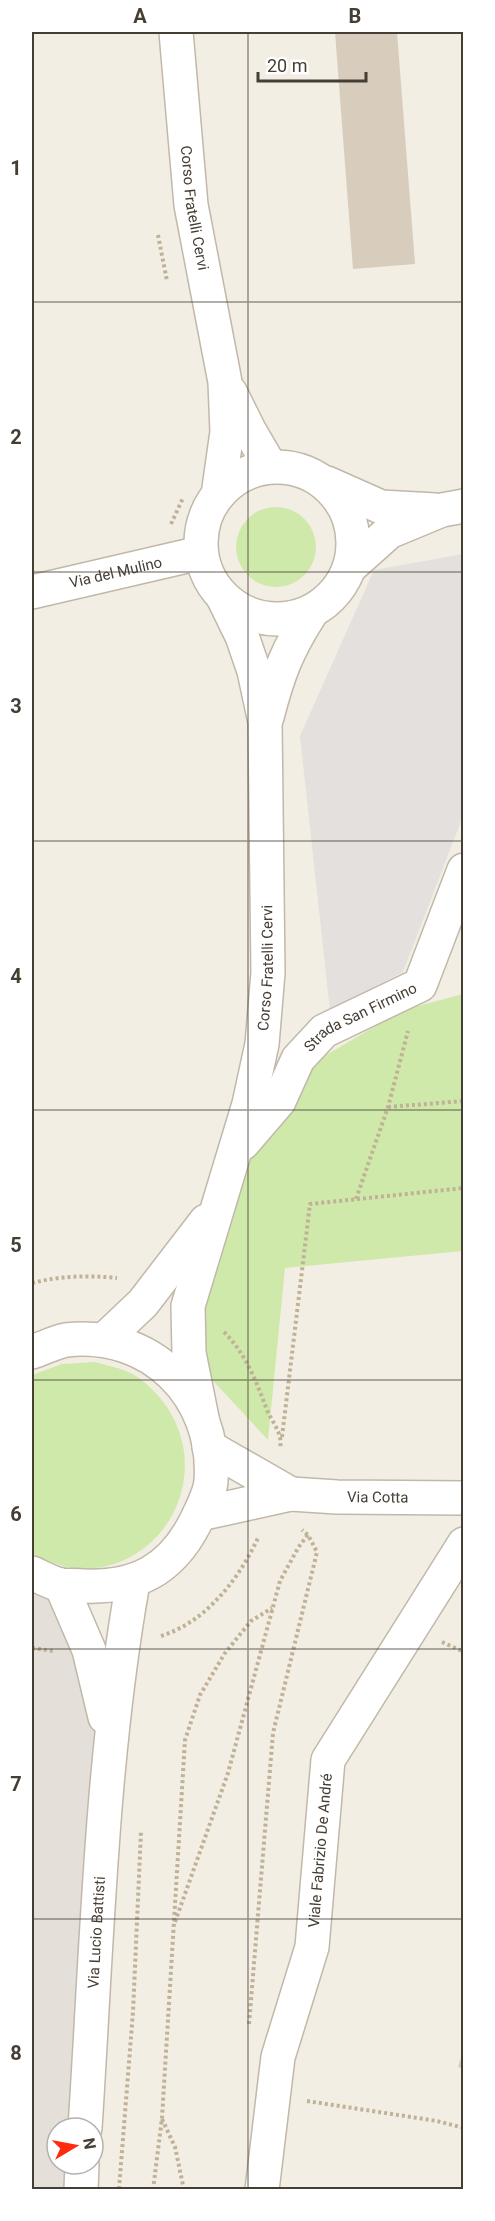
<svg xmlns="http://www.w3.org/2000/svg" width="495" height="2221" font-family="Roboto,sans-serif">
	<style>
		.industrial { fill: #e4dfd9 }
		.green { fill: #cfe9ab }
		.parking { fill: #e3e0dd }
		.building { fill: #d8ccbc }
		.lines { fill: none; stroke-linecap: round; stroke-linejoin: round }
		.minor-casing { stroke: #c1b8a9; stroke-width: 36 }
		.path { stroke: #c0b197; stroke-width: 4; stroke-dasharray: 3 3; stroke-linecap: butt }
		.minor { stroke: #fff; stroke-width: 33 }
		.grid { fill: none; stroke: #453e34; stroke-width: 1.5; stroke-opacity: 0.55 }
		.labels { text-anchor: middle; stroke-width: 4.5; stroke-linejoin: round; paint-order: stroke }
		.street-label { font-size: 15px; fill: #453e34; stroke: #fff }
		.neatline { fill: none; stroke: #453e34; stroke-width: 2 }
		.grid-label { font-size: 20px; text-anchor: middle; font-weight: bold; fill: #453e34 }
	</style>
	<rect width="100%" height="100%" fill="#f3eee4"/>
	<polygon class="industrial" points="32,1574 61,1585 110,1737 85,2128 57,2128 57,2164 82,2164 81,2189 32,2189"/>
	<g class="green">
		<circle cx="276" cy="547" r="40"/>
		<polygon points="463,994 463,1251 285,1268 268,1440 203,1370 206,1284 247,1165 316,1061 403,1010"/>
		<path d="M95 1362C105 1365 116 1367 126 1371 141 1377 155 1391 164 1403 213 1469 171 1563 88 1569 68 1570 49 1562 32 1554V1375L62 1364Z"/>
	</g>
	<polygon class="parking" points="463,554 463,816 403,972 330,1011 300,736 374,570"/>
	<g class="building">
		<polygon points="335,32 397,32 415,264 353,269"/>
		<polygon points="463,2052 464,2052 464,2069 458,2067"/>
	</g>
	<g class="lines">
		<defs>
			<g id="minor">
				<path id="s1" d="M176 32 191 205 225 382 227 432 218 495"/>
				<polyline points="230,392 249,430 270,466"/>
				<circle cx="277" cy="543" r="76"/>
				<polyline points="327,483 381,507 435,510"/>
				<polyline points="351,566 389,532 442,510 464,506"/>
				<path id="s2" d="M32 592 200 553"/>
				<path d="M267 717C278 674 287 650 311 613"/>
				<path id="s3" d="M243 1143 279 1101 298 1059 324 1031 420 985 464 870"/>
				<polyline points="104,1340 143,1303 206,1221"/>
				<path d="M32 1352C42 1349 55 1342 66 1340 151 1330 217 1396 211 1481 210 1494 201 1511 195 1523 171 1570 136 1588 84 1586 77 1585 68 1586 61 1585 51 1583 41 1577 32 1573"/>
				<path id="s4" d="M202 1418 189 1353 188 1306 249 1104 262 1044 268 973 265 722 254 671 242 636 223 597"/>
				<polyline points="209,1447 291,1494"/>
				<path id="s5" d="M200 1514 291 1494 337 1497 464 1498"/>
				<polyline points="61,1585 89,1650 105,1717"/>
				<path id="s6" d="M85 2128C97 1946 101 1762 133 1582"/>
				<polyline points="81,2190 82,2164"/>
				<path id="s7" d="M262 2190 278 2057 312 1947 328 1760 464 1544"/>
			</g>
		</defs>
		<use href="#minor" class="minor-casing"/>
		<g class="path">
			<polyline points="158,235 167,281"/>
			<polyline points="171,524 183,498"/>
			<polyline points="388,1107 464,1101"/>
			<polyline points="356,1199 388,1107 408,1031"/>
			<path d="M32 1283C60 1276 87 1275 117 1278"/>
			<path d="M224 1332C246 1354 256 1381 267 1410 273 1424 283 1433 280 1449"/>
			<polyline points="282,1437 310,1204 464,1188"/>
			<path d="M161 1636C206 1622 239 1579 258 1538"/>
			<polyline points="442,1642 464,1652"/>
			<polyline points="32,1648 53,1651"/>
			<polyline points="175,1922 228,1773 280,1581 298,1548 309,1533"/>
			<polyline points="249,2024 273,1733 317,1552 308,1535 302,1530"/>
			<polyline points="307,2101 437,2121 464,2128"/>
			<polyline points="162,2119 175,2147 184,2190"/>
			<polyline points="119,2189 133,2012 141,1831"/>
			<polyline points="153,2190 162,2118 185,1740 200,1695 225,1653 251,1621 272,1608"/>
		</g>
		<use href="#minor" class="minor"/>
	</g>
	<path class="grid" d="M248 32V2190M32 302H464M32 572H464M32 841H464M32 1110H464M32 1380H464M32 1649H464M32 1919H464"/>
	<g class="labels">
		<g class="street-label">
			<text dy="5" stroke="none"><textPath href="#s1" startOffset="177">Corso Fratelli Cervi</textPath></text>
			<text dy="5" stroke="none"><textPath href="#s2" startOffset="86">Via del Mulino</textPath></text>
			<text dy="5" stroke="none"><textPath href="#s4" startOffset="462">Corso Fratelli Cervi</textPath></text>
			<text dy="5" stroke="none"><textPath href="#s3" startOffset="178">Strada San Firmino</textPath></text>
			<text dy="5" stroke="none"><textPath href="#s5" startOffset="180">Via Cotta</textPath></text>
			<text dy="5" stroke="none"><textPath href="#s7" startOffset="346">Viale Fabrizio De André</textPath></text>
			<text dy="5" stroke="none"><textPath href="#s6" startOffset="196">Via Lucio Battisti</textPath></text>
		</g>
	</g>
	<rect width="495" height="2221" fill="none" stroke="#ffffff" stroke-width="66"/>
	<g transform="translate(75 2146) rotate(80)"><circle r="28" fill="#ffffff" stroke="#b5b2ae" stroke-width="1.5"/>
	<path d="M0-4.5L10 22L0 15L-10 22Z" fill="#ff2b0f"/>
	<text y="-9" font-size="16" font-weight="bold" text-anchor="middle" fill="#453e34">N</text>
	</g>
	<path d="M258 72v9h108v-9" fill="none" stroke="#453e34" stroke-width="3"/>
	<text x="267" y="72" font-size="18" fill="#453e34" stroke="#ffffff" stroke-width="4.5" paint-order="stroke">20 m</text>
	<rect x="33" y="33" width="429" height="2155" class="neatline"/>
	<g class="grid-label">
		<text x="140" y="23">A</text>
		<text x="355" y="23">B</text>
		<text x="16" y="175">1</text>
		<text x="16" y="444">2</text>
		<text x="16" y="713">3</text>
		<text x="16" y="983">4</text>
		<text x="16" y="1252">5</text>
		<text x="16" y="1521">6</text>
		<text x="16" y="1791">7</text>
		<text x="16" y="2060">8</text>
	</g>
</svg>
